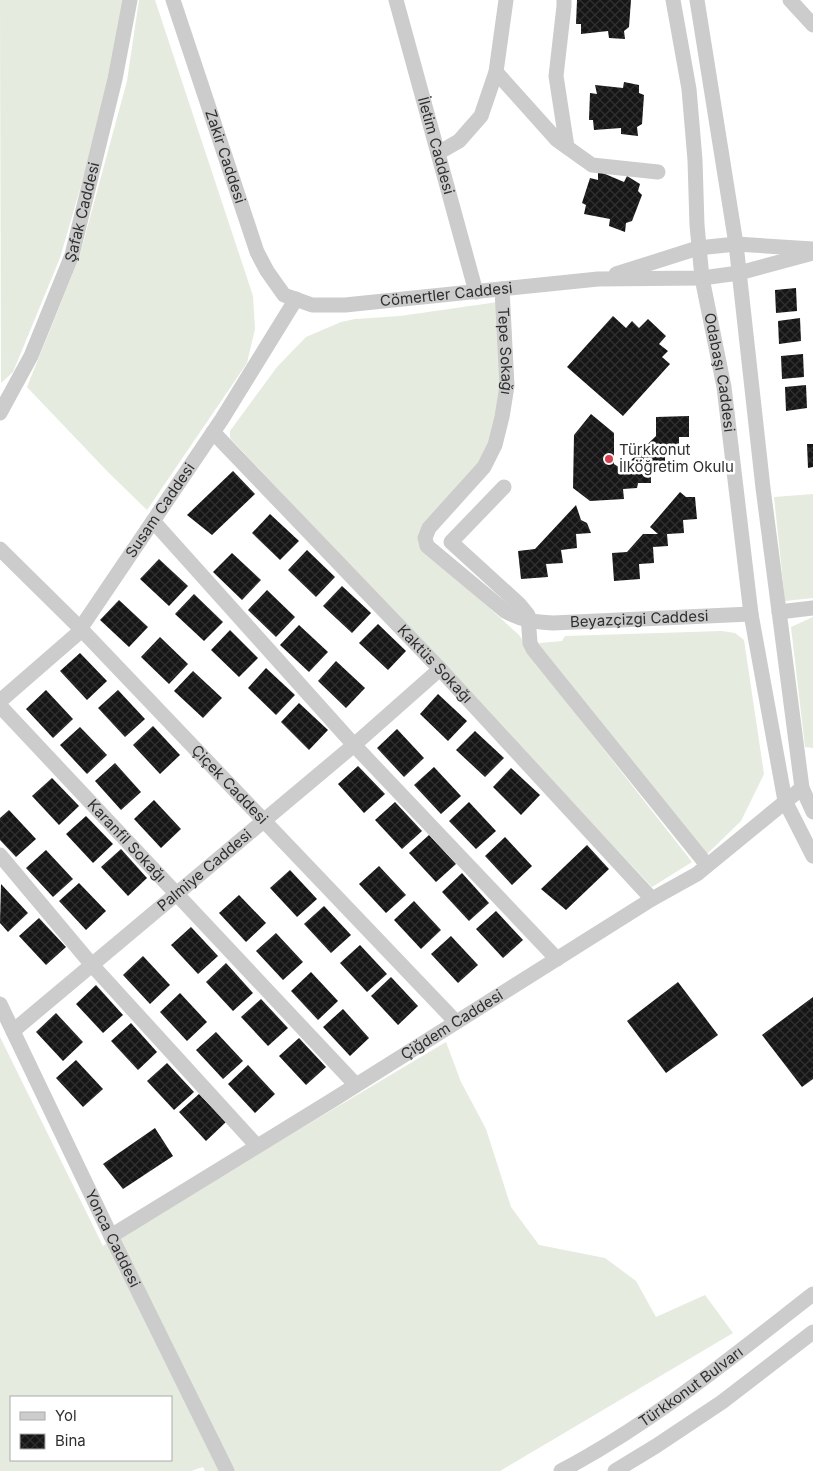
<svg xmlns="http://www.w3.org/2000/svg" width="813" height="1471" font-family="Inter,sans-serif">
	<style>
		.grass { fill: #e5ebde; fill-rule: evenodd }
		.building { fill: url(#building-cross-hatch) }
		.lines { fill: none; stroke-linecap: round; stroke-linejoin: round }
		.minor { stroke: #ccc; stroke-width: 15 }
		.poi-dot { fill: #d64051; stroke: #fff; stroke-width: 2 }
		.labels { text-anchor: middle; stroke-width: 5; stroke-linejoin: round; paint-order: stroke }
		.street-label { font-size: 15px; fill: #2f2f2f; stroke: #fff }
		.poi-label { font-size: 15px; fill: #2f2f2f; stroke: #fff; text-anchor: start }
	</style>
	<defs>
		<pattern id="building-cross-hatch" width="8" height="8" patternUnits="userSpaceOnUse" patternTransform="scale(1.25)"><rect width="8" height="8" fill="#161616"/><path d="M0 0l8 8M0 8l8-8" fill="none" stroke="#303030"/></pattern>
	</defs>
	<rect width="100%" height="100%" fill="#fff"/>
	<g class="grass">
		<polygon points="0,0 123,0 114,60 86,168 60,258 13,372 1,383"/>
		<polygon points="139,0 155,0 253,296 255,329 247,363 147,510 108,472 27,387 79,258 127,81"/>
		<polygon points="498,302 501,390 486,457 419,533 422,547 519,635 551,682 692,862 652,887 230,438 230,431 277,367 306,337 341,322 355,319 400,316"/>
		<polygon points="813,494 813,598 785,601 774,497"/>
		<polygon points="813,617 813,748 805,747 791,627"/>
		<polygon points="722,631 735,633 744,640 764,774 741,821 706,855 538,645 540,643 562,641 565,636"/>
		<path d="M0 1037 103 1246 446 1042 461 1082 486 1129 511 1207 539 1245 605 1258 636 1281 656 1317 705 1295 733 1333 500 1471H205L203 1467 191 1471H0ZM11 1397H171V1460H11Z"/>
	</g>
	<g class="building">
		<polygon points="577,0 631,0 629,27 624,31 625,39 609,38 608,31 581,34 581,24 576,24"/>
		<polygon points="624,82 639,85 639,93 644,95 642,124 637,127 638,136 621,134 621,128 594,130 593,120 589,120 590,93 597,94 595,85 623,88"/>
		<polygon points="598,171 624,182 627,176 640,184 638,191 642,195 632,221 626,223 625,232 609,226 610,219 584,214 586,205 582,203 590,178 598,180"/>
		<polygon points="796,288 797,311 776,313 775,290"/>
		<polygon points="613,316 626,328 632,321 639,328 648,319 666,336 659,344 668,351 662,357 670,364 623,416 567,367"/>
		<polygon points="800,318 801,341 779,344 778,321"/>
		<polygon points="803,354 804,377 782,379 781,356"/>
		<polygon points="806,385 807,408 786,411 785,387"/>
		<polygon points="591,414 614,433 614,464 622,469 656,436 656,417 689,416 689,437 679,437 679,450 665,451 665,466 651,467 651,483 638,483 637,488 623,489 624,499 590,501 573,488 574,435"/>
		<polygon points="807,444 813,444 813,467 808,468"/>
		<polygon points="233,471 255,494 212,535 187,515"/>
		<polygon points="680,492 686,497 695,497 697,519 683,520 684,533 667,534 668,546 653,547 654,563 639,564 640,579 614,581 612,553 627,552 643,534 658,534 650,527"/>
		<polygon points="576,505 581,520 587,523 591,533 576,534 577,548 561,550 563,563 546,564 548,577 521,579 518,551 535,549"/>
		<polygon points="270,514 299,541 280,560 252,533"/>
		<polygon points="307,550 335,577 316,597 288,570"/>
		<polygon points="232,553 261,580 242,600 213,572"/>
		<polygon points="159,559 188,586 169,606 140,579"/>
		<polygon points="342,586 371,613 352,633 323,606"/>
		<polygon points="267,590 295,617 276,637 248,610"/>
		<polygon points="194,594 223,622 204,641 175,614"/>
		<polygon points="119,600 148,627 129,647 100,620"/>
		<polygon points="378,624 406,651 388,670 359,643"/>
		<polygon points="299,625 328,652 309,672 280,645"/>
		<polygon points="230,630 258,658 239,677 211,650"/>
		<polygon points="160,637 188,664 169,684 141,657"/>
		<polygon points="80,653 107,681 87,700 60,671"/>
		<polygon points="336,661 365,688 346,708 318,681"/>
		<polygon points="266,668 295,695 276,715 248,688"/>
		<polygon points="193,671 222,698 203,718 174,691"/>
		<polygon points="46,690 73,719 53,738 26,709"/>
		<polygon points="118,690 145,719 125,737 98,708"/>
		<polygon points="438,694 467,721 448,741 420,714"/>
		<polygon points="299,703 328,730 309,750 281,722"/>
		<polygon points="153,726 180,755 160,774 133,745"/>
		<polygon points="80,727 107,755 87,774 60,745"/>
		<polygon points="397,729 424,758 404,777 377,748"/>
		<polygon points="475,731 504,758 485,777 456,750"/>
		<polygon points="115,763 141,792 121,810 95,781"/>
		<polygon points="358,766 385,794 364,813 338,784"/>
		<polygon points="434,767 461,796 441,814 414,785"/>
		<polygon points="511,768 540,795 521,815 493,787"/>
		<polygon points="52,778 79,806 59,825 32,796"/>
		<polygon points="154,800 181,829 161,848 134,819"/>
		<polygon points="395,802 422,831 402,849 375,820"/>
		<polygon points="469,802 496,831 476,849 449,821"/>
		<polygon points="9,810 36,839 16,857 0,840 0,818"/>
		<polygon points="86,816 113,844 93,863 66,834"/>
		<polygon points="429,835 456,864 436,882 409,853"/>
		<polygon points="505,837 532,866 512,885 485,856"/>
		<polygon points="587,845 609,869 566,910 541,889"/>
		<polygon points="121,849 147,878 128,896 101,867"/>
		<polygon points="46,850 73,879 53,897 26,868"/>
		<polygon points="379,866 406,895 386,913 359,884"/>
		<polygon points="290,870 317,899 297,917 270,888"/>
		<polygon points="462,873 489,903 469,921 442,892"/>
		<polygon points="79,883 106,911 86,930 59,901"/>
		<polygon points="1,884 28,913 8,932 0,923"/>
		<polygon points="239,895 266,923 246,942 219,913"/>
		<polygon points="414,901 441,930 421,949 394,920"/>
		<polygon points="324,906 351,935 331,953 304,924"/>
		<polygon points="496,911 523,940 503,958 476,929"/>
		<polygon points="39,918 66,947 46,965 19,936"/>
		<polygon points="191,927 218,956 198,974 171,945"/>
		<polygon points="276,933 303,962 283,980 256,951"/>
		<polygon points="451,936 478,965 458,983 431,954"/>
		<polygon points="360,945 387,974 367,992 340,963"/>
		<polygon points="143,956 170,985 150,1004 123,975"/>
		<polygon points="226,963 253,993 233,1011 206,982"/>
		<polygon points="311,972 338,1001 318,1020 291,991"/>
		<polygon points="391,977 418,1006 398,1025 371,996"/>
		<polygon points="678,982 718,1035 666,1073 627,1021"/>
		<polygon points="96,985 123,1015 103,1033 76,1004"/>
		<polygon points="180,993 207,1022 187,1041 160,1012"/>
		<polygon points="813,997 813,1079 802,1087 762,1035"/>
		<polygon points="261,999 288,1028 268,1046 241,1017"/>
		<polygon points="343,1009 369,1038 350,1056 323,1027"/>
		<polygon points="56,1013 83,1042 63,1061 36,1032"/>
		<polygon points="131,1023 157,1052 138,1070 111,1041"/>
		<polygon points="216,1032 243,1061 223,1079 196,1050"/>
		<polygon points="299,1038 326,1067 306,1085 279,1056"/>
		<polygon points="76,1060 103,1089 83,1107 56,1078"/>
		<polygon points="167,1063 194,1092 174,1110 147,1081"/>
		<polygon points="248,1065 275,1094 255,1113 228,1084"/>
		<polygon points="199,1094 226,1122 206,1141 179,1112"/>
		<polygon points="155,1128 173,1156 123,1189 103,1164"/>
	</g>
	<g class="lines">
		<g class="minor">
			<path id="s1" d="M173 0 257 252 267 271 284 295 312 305H345L598 279 702 278 739 273 813 253"/>
			<path id="s2" d="M396 0 476 292"/>
			<polyline points="564,0 564,6 556,76 567,147"/>
			<path id="s3" d="M673 0 689 89 695 160 697 225 702 278 724 387 751 614 785 801 813 856"/>
			<polyline points="697,0 736,244 763,488 802,788 813,812"/>
			<polyline points="790,0 813,25"/>
			<polyline points="496,72 557,140 592,165 658,172"/>
			<polyline points="438,153 459,141 481,116 496,72 506,0"/>
			<polyline points="616,274 698,248 736,244 813,249"/>
			<path id="s4" d="M502 289 507 386 502 417 495 445 484 467 429 528 425 538 427 546 505 611C521 620 535 622 553 623L751 614"/>
			<path id="s5" d="M0 413 31 356 72 255 115 79 130 0"/>
			<path id="s6" d="M213 432 440 669 652 899"/>
			<polyline points="504,487 451,542 519,604 528,615 530,643 533,649 707,865"/>
			<polyline points="153,521 354,745 557,959"/>
			<path id="s7" d="M0 549 80 628 456 1022"/>
			<polyline points="779,612 813,608"/>
			<path id="s8" d="M0 701 76 635 222 419 296 299"/>
			<path id="s9" d="M0 706 356 1085"/>
			<polyline points="0,855 92,965 257,1146"/>
			<path id="s10" d="M0 1004 111 1236 227 1471"/>
			<path id="s11" d="M13 1031 354 745 440 669"/>
			<path id="s12" d="M111 1236 331 1101 652 899 697 874 802 788"/>
			<path id="s13" d="M561 1471C652 1423 732 1357 813 1294"/>
			<polyline points="615,1471 656,1446 722,1402 813,1332"/>
		</g>
	</g>
	<circle class="poi-dot" cx="609" cy="459" r="5"/>
	<g class="labels">
		<g class="street-label">
			<text dy="5" stroke="none"><textPath href="#s2" startOffset="151">İletim Caddesi</textPath></text>
			<text dy="5" stroke="none"><textPath href="#s1" startOffset="165">Zakir Caddesi</textPath></text>
			<text dy="5" stroke="none"><textPath href="#s5" startOffset="218">Şafak Caddesi</textPath></text>
			<text dy="5" stroke="none"><textPath href="#s1" startOffset="481">Cömertler Caddesi</textPath></text>
			<text dy="5" stroke="none"><textPath href="#s4" startOffset="62">Tepe Sokağı</textPath></text>
			<text dy="5" stroke="none"><textPath href="#s3" startOffset="376">Odabaşı Caddesi</textPath></text>
			<text dy="5" stroke="none"><textPath href="#s8" startOffset="251">Susam Caddesi</textPath></text>
			<text dy="5" stroke="none"><textPath href="#s4" startOffset="521">Beyazçizgi Caddesi</textPath></text>
			<text dy="5" stroke="none"><textPath href="#s6" startOffset="321">Kaktüs Sokağı</textPath></text>
			<text dy="5" stroke="none"><textPath href="#s7" startOffset="329">Çiçek Caddesi</textPath></text>
			<text dy="5" stroke="none"><textPath href="#s9" startOffset="185">Karanfil Sokağı</textPath></text>
			<text dy="5" stroke="none"><textPath href="#s11" startOffset="250">Palmiye Caddesi</textPath></text>
			<text dy="5" stroke="none"><textPath href="#s12" startOffset="401">Çiğdem Caddesi</textPath></text>
			<text dy="5" stroke="none"><textPath href="#s10" startOffset="260">Yonca Caddesi</textPath></text>
			<text dy="5" stroke="none"><textPath href="#s13" startOffset="155">Türkkonut Bulvarı</textPath></text>
		</g>
		<g class="poi-label">
			<text x="619" y="455">Türkkonut<tspan x="619" dy="17">İlköğretim Okulu</tspan></text>
		</g>
	</g>
	<rect x="10" y="1396" width="162" height="65" fill="#ffffff" stroke="#acacac"/>
	<rect x="20" y="1412" width="25" height="8" fill="#cccccc" stroke="#acacac"/>
	<text x="55" y="1421" font-size="15" fill="#2f2f2f">Yol</text>
	<rect x="20" y="1434" width="25" height="15" fill="url(#building-cross-hatch)" stroke="#acacac"/>
	<text x="55" y="1446" font-size="15" fill="#2f2f2f">Bina</text>
</svg>
